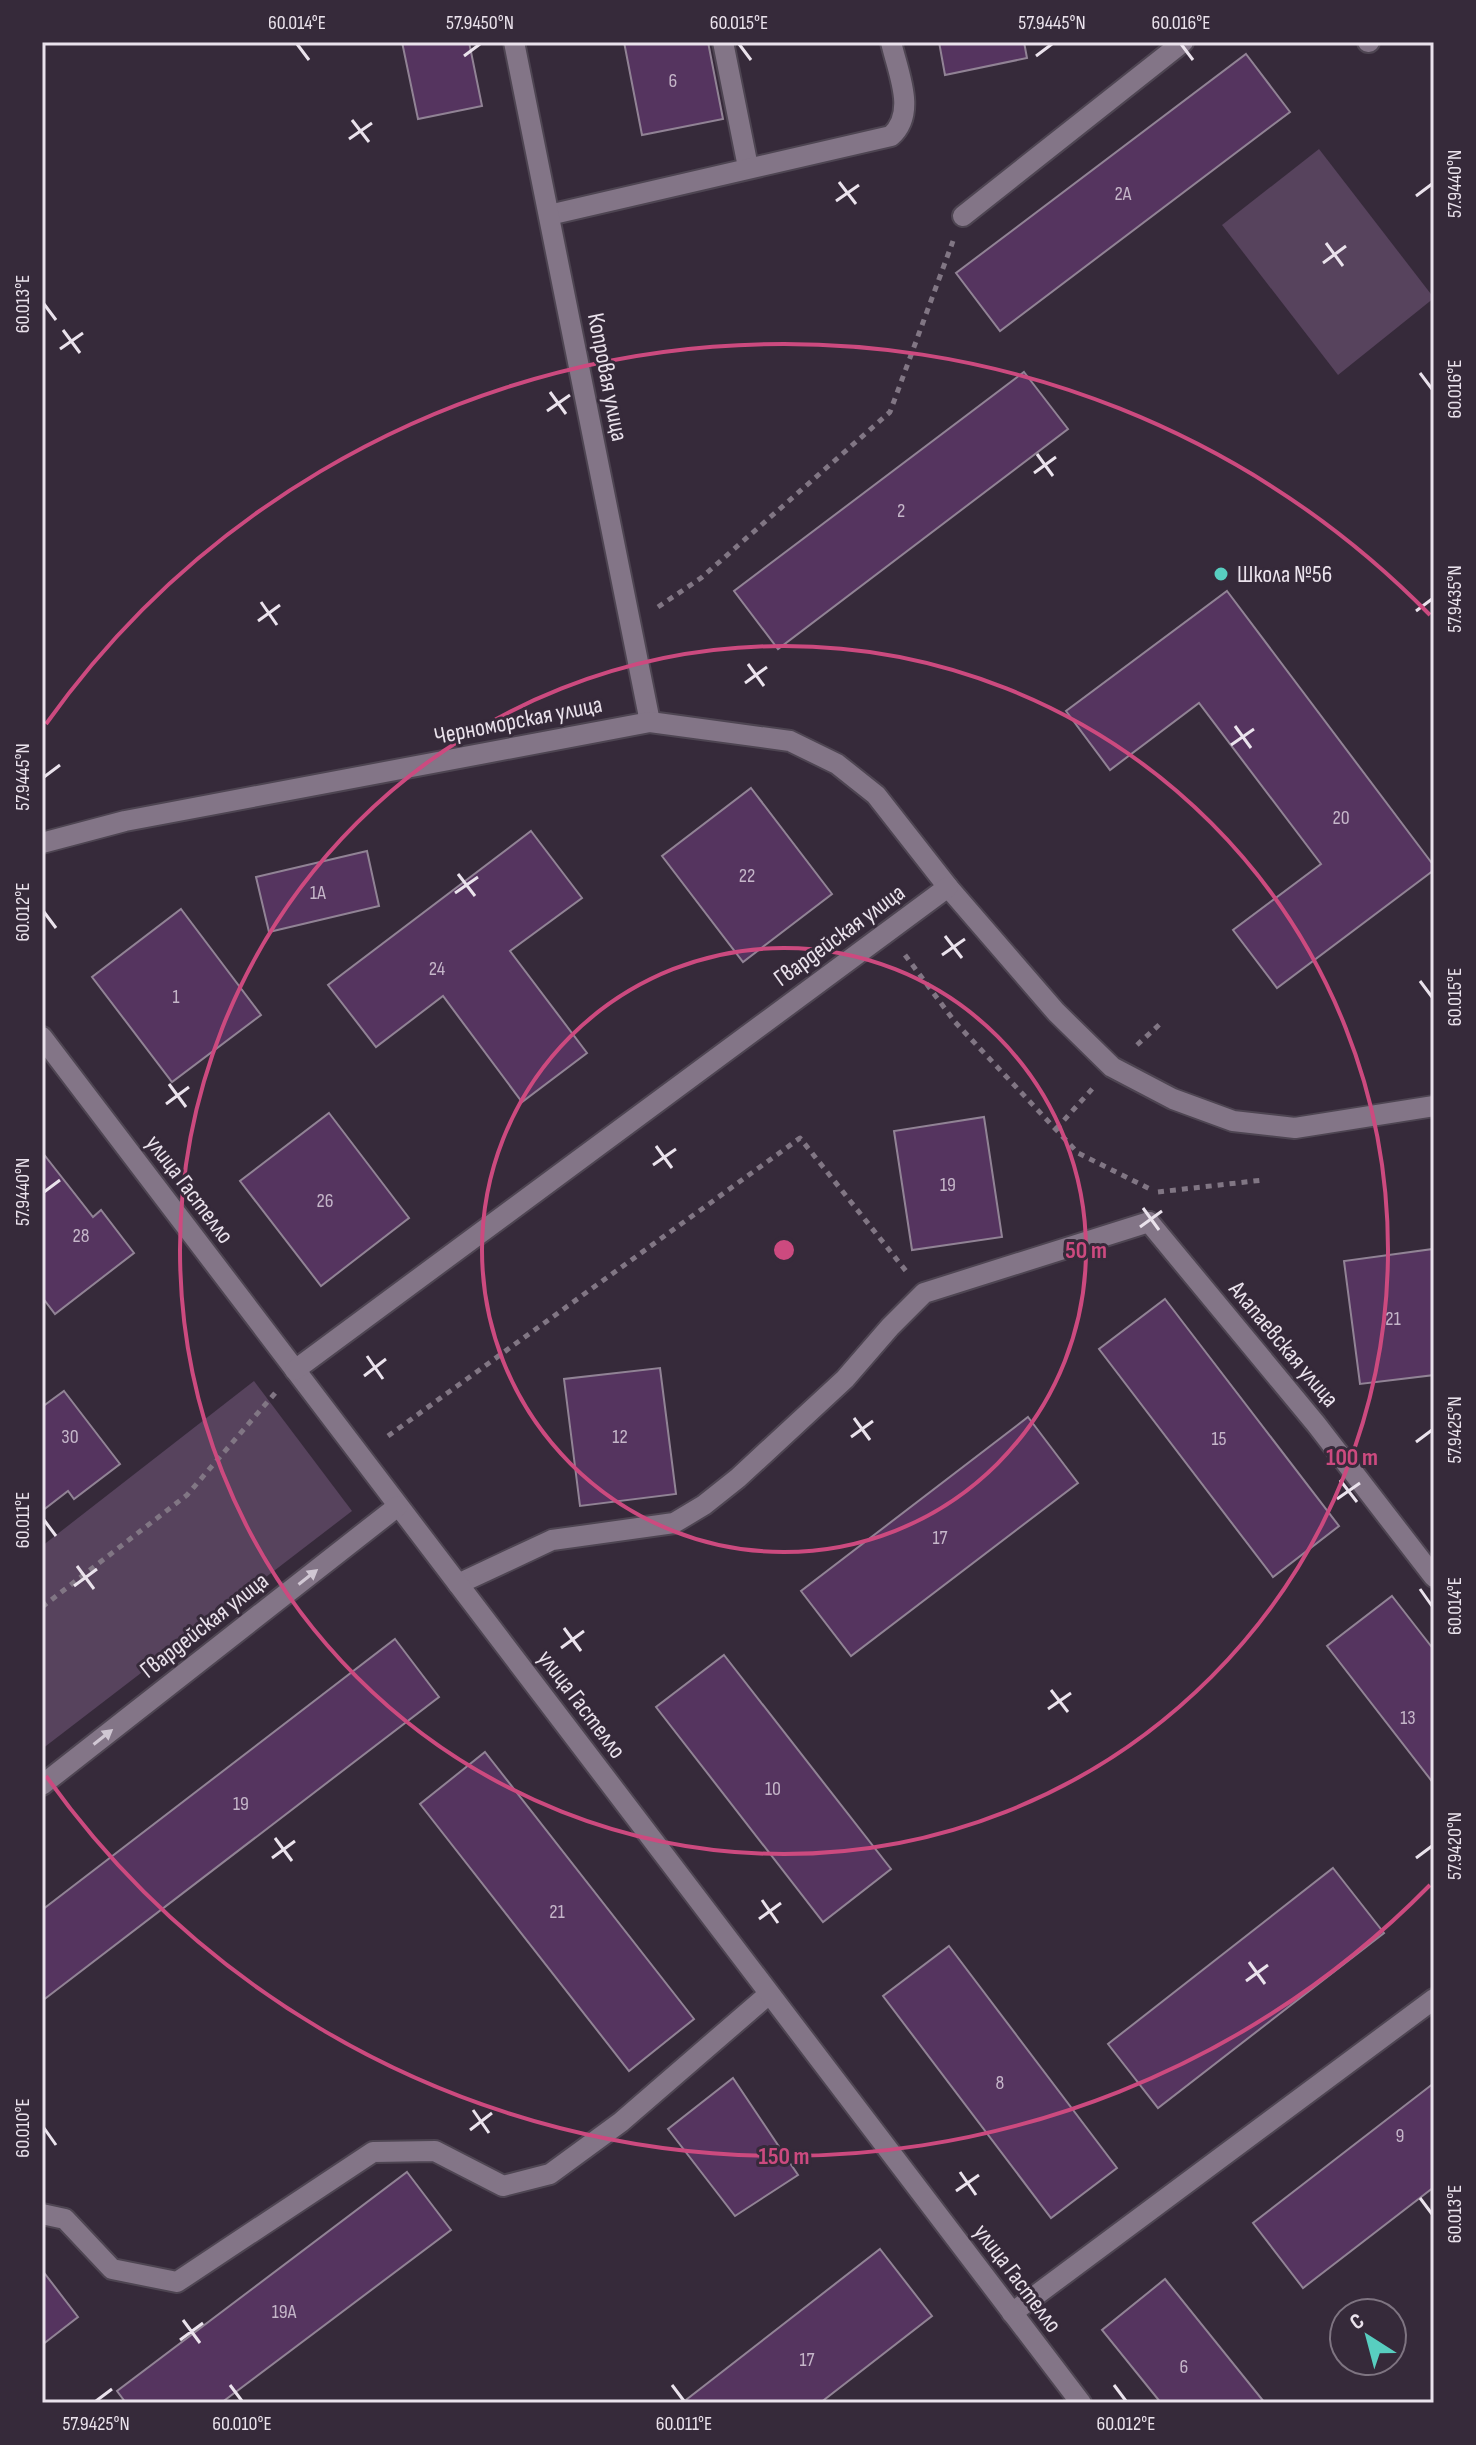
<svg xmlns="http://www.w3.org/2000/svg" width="1476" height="2445" font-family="'Sofia Sans Condensed',sans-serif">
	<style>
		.green { fill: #57435d }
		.building { fill: #55345f; stroke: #918395; stroke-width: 2 }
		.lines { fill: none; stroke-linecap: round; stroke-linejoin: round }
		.service-casing { stroke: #4e4552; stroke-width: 24 }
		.minor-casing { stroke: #4e4552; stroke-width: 24 }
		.path { stroke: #817684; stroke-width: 5; stroke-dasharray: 6 6; stroke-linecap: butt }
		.service { stroke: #837587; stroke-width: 20 }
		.minor { stroke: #837587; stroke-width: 20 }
		.oneway { fill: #d0c7d3 }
		.ticks { fill: none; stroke: #eae2ec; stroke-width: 3 }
		.ring { fill: none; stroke: #cc4a7f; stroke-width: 4 }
		.poi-dot { fill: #58cec0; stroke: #362a3a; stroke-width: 3 }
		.labels { text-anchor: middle; stroke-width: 6; stroke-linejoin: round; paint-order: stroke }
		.number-label { font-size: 20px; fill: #c5b6c9 }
		.street-label { font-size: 24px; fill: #eae2ec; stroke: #362a3a }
		.poi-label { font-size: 24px; fill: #eae2ec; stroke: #362a3a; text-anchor: start }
		.centre { fill: #cc4a7f; stroke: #362a3a; stroke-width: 4 }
		.ring-label { font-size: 24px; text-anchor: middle; font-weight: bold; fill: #cc4a7f; stroke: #362a3a; stroke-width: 6; stroke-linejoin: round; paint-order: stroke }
		.neatline { fill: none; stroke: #eae2ec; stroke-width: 3 }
		.ticks-label { font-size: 20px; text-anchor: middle; fill: #eae2ec }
	</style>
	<rect width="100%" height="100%" fill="#362a3a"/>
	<g class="green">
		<polygon points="1319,149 1434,298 1338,375 1222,225"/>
		<polygon points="254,1381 352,1511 42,1749 42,1546"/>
	</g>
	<g class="building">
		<polygon points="402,42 469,42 482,106 418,119"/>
		<polygon points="624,42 708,42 723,119 642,135"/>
		<polygon points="939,42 1024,42 1027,58 945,75"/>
		<polygon points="1246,54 1290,112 1000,331 956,273"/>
		<polygon points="1024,372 1068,429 778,649 734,591"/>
		<polygon points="1227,591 1434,866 1434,870 1277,988 1233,930 1321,864 1199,703 1110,770 1066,711"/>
		<polygon points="751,788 832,894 743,962 662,856"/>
		<polygon points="531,831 582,898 510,951 587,1053 522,1102 443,996 376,1047 328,985"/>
		<polygon points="367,851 379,906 269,932 256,877"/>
		<polygon points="181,909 261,1015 172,1082 92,977"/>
		<polygon points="329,1113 409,1218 321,1286 240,1181"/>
		<polygon points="984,1117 1002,1237 912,1250 894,1131"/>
		<polygon points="42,1152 93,1217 101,1210 134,1253 55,1314 42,1297"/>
		<polygon points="1433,1249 1434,1375 1360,1384 1344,1261"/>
		<polygon points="1165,1299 1339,1526 1273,1577 1099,1349"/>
		<polygon points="660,1368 676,1494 580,1506 564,1379"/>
		<polygon points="64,1391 120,1464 74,1499 68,1491 42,1511 42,1407"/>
		<polygon points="1028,1417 1078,1483 851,1656 801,1591"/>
		<polygon points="1392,1596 1434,1650 1434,1784 1327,1646"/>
		<polygon points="395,1639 439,1697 42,2001 42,1910"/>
		<polygon points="724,1655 891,1869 823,1922 656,1707"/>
		<polygon points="485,1752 694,2019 629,2071 420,1804"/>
		<polygon points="1333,1868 1384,1933 1158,2108 1108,2044"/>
		<polygon points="949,1946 1117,2168 1051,2218 883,1996"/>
		<polygon points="733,2078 798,2175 735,2216 668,2129"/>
		<polygon points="1434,2083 1434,2187 1303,2288 1253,2223"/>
		<polygon points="407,2172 451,2230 221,2403 126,2403 117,2391"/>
		<polygon points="880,2249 932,2316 820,2403 682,2403"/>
		<polygon points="42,2270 78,2317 42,2345"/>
		<polygon points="1165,2279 1265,2403 1161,2403 1102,2330"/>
	</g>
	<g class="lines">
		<defs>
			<g id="service">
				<polyline points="723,42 748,167"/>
				<polyline points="1368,42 1369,42"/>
				<path d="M549 215 891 136C917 113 898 73 891 42"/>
				<polyline points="963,216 1183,42"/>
				<polyline points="458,1584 552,1540 674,1523 704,1505 738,1478 845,1379 890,1327 924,1293 1149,1222"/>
				<polyline points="42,2214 65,2219 112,2269 177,2282 373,2152 435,2151 503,2186 550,2174 621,2122 769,1994"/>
				<polyline points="1012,2313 1434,1999"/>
			</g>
			<g id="minor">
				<polyline points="514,42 650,722"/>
				<polyline points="42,843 125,821 650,722 790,741 837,764 876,795 948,887 1056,1012 1112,1067 1173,1099 1233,1121 1295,1128 1434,1106"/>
				<polyline points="42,1037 1081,2403"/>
				<polyline points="1149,1222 1316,1424 1434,1577"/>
				<polyline points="295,1370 948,887"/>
				<polyline points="42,1785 398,1506"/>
			</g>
		</defs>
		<use href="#service" class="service-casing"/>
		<use href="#minor" class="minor-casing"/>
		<g class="path">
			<polyline points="658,607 701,578 890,412 953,241"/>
			<polyline points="905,955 955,1022 1078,1153 1152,1190"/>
			<polyline points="1137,1045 1161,1023"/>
			<polyline points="1056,1129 1093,1088"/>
			<polyline points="1158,1192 1263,1180"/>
			<polyline points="388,1436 800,1138 906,1271"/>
			<polyline points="42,1607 187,1495 276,1392"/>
		</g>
		<use href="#service" class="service"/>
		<use href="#minor" class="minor"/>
	</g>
	<defs><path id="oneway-solid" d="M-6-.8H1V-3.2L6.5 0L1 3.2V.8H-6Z" transform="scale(2)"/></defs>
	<g class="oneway">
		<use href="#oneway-solid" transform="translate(308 1577) rotate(-38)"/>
		<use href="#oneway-solid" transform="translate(103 1737) rotate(-38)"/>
	</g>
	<path class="ticks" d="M297 44 309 60M739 44 751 60M1181 44 1193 60M464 56 480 44M1036 56 1052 44M352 120 369 142M349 139 372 123M839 182 856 204M1416 196 1432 184M836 201 859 185M1326 243 1343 266M1323 263 1346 246M44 304 56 320M63 330 80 353M60 349 83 333M1420 373 1432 389M550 392 566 414M547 411 570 395M1037 454 1053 476M1034 473 1056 457M261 602 277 625M1416 611 1432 599M258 621 280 605M748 664 764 686M745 683 767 667M1235 726 1251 748M1231 745 1254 729M44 777 60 765M458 874 475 896M455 893 478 877M44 912 56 928M945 936 962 958M942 955 965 939M1420 981 1432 997M169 1084 186 1107M166 1104 189 1087M656 1146 672 1168M653 1165 676 1149M44 1192 60 1180M1143 1208 1159 1230M1140 1227 1162 1211M367 1356 383 1379M364 1376 386 1359M854 1418 870 1440M851 1437 873 1421M1416 1442 1432 1430M1340 1480 1357 1502M1337 1499 1360 1483M44 1520 56 1536M77 1566 94 1589M74 1586 97 1569M1420 1589 1432 1606M564 1628 581 1651M561 1648 584 1631M1051 1690 1068 1712M1048 1709 1071 1693M275 1838 292 1861M272 1858 295 1841M1416 1858 1432 1846M762 1900 778 1923M759 1919 781 1903M1249 1962 1265 1984M1246 1981 1268 1965M473 2110 489 2133M44 2128 56 2145M470 2130 492 2113M960 2172 976 2195M956 2191 979 2175M1420 2198 1432 2214M183 2320 200 2343M180 2340 203 2323M230 2385 242 2401M672 2385 684 2401M1114 2385 1126 2401M96 2401 112 2389"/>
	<g class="ring">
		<circle cx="784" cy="1250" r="302"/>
		<circle cx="784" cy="1250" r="604"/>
		<path d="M1430 1885A906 906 0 0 1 46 1776M46 724A906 906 0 0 1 1430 615"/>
	</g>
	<circle class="poi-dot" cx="1221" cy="574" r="8"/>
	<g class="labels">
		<g class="number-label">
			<text x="673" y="87">6</text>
			<text x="1123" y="200">2А</text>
			<text x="901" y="517">2</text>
			<text x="1341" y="824">20</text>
			<text x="747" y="882">22</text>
			<text x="318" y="899">1А</text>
			<text x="437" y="975">24</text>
			<text x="176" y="1003">1</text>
			<text x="948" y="1191">19</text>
			<text x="325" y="1207">26</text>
			<text x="81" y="1242">28</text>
			<text x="1393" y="1325">21</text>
			<text x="70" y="1443">30</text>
			<text x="620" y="1443">12</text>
			<text x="1219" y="1445">15</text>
			<text x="940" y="1544">17</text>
			<text x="1408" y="1724">13</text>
			<text x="773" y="1795">10</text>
			<text x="241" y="1810">19</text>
			<text x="557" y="1918">21</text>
			<text x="1000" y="2089">8</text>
			<text x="1400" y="2142">9</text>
			<text x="284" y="2318">19А</text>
			<text x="807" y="2366">17</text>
			<text x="1184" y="2373">6</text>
		</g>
		<g class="street-label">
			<text transform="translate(608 377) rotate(79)" y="8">Копровая улица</text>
			<text transform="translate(518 720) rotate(-11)" y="8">Черноморская улица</text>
			<text transform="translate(839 935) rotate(-36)" y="8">Гвардейская улица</text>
			<text transform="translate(190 1189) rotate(53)" y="8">улица Гастелло</text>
			<text transform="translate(1284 1344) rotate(50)" y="8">Алапаевская улица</text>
			<text transform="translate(204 1625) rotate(-38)" y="8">Гвардейская улица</text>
			<text transform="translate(582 1704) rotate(53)" y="8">улица Гастелло</text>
			<text transform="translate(1018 2278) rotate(53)" y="8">улица Гастелло</text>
		</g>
		<g class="poi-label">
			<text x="1237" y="582">Школа №56</text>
		</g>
	</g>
	<circle cx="784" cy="1250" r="12" class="centre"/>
	<g class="ring-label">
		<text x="1086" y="1258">50 m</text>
		<text x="1352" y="1465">100 m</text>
		<text x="784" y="2164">150 m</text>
	</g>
	<rect width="1476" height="2445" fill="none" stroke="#362a3a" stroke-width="88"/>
	<g transform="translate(1368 2337) rotate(324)"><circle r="38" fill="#362a3a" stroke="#7e7481" stroke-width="2"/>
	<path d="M0-6L14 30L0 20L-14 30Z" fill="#58cec0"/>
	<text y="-12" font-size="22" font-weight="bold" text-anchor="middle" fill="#eae2ec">С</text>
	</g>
	<rect x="44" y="44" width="1388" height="2357" class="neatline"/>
	<g class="ticks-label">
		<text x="297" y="29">60.014°E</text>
		<text x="480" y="29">57.9450°N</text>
		<text x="739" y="29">60.015°E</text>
		<text x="1052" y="29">57.9445°N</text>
		<text x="1181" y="29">60.016°E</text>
		<text transform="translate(1454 184) rotate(-90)" y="7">57.9440°N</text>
		<text transform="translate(22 304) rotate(-90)" y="7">60.013°E</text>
		<text transform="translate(1454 389) rotate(-90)" y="7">60.016°E</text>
		<text transform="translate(1454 599) rotate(-90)" y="7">57.9435°N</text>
		<text transform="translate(22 777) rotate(-90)" y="7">57.9445°N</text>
		<text transform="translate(22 912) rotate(-90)" y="7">60.012°E</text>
		<text transform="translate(1454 997) rotate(-90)" y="7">60.015°E</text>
		<text transform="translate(22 1192) rotate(-90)" y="7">57.9440°N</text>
		<text transform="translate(1454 1430) rotate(-90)" y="7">57.9425°N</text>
		<text transform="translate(22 1520) rotate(-90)" y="7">60.011°E</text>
		<text transform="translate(1454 1606) rotate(-90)" y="7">60.014°E</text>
		<text transform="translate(1454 1846) rotate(-90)" y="7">57.9420°N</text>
		<text transform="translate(22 2128) rotate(-90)" y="7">60.010°E</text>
		<text transform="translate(1454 2214) rotate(-90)" y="7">60.013°E</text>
		<text x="96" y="2430">57.9425°N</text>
		<text x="242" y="2430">60.010°E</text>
		<text x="684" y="2430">60.011°E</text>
		<text x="1126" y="2430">60.012°E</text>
	</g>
</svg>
